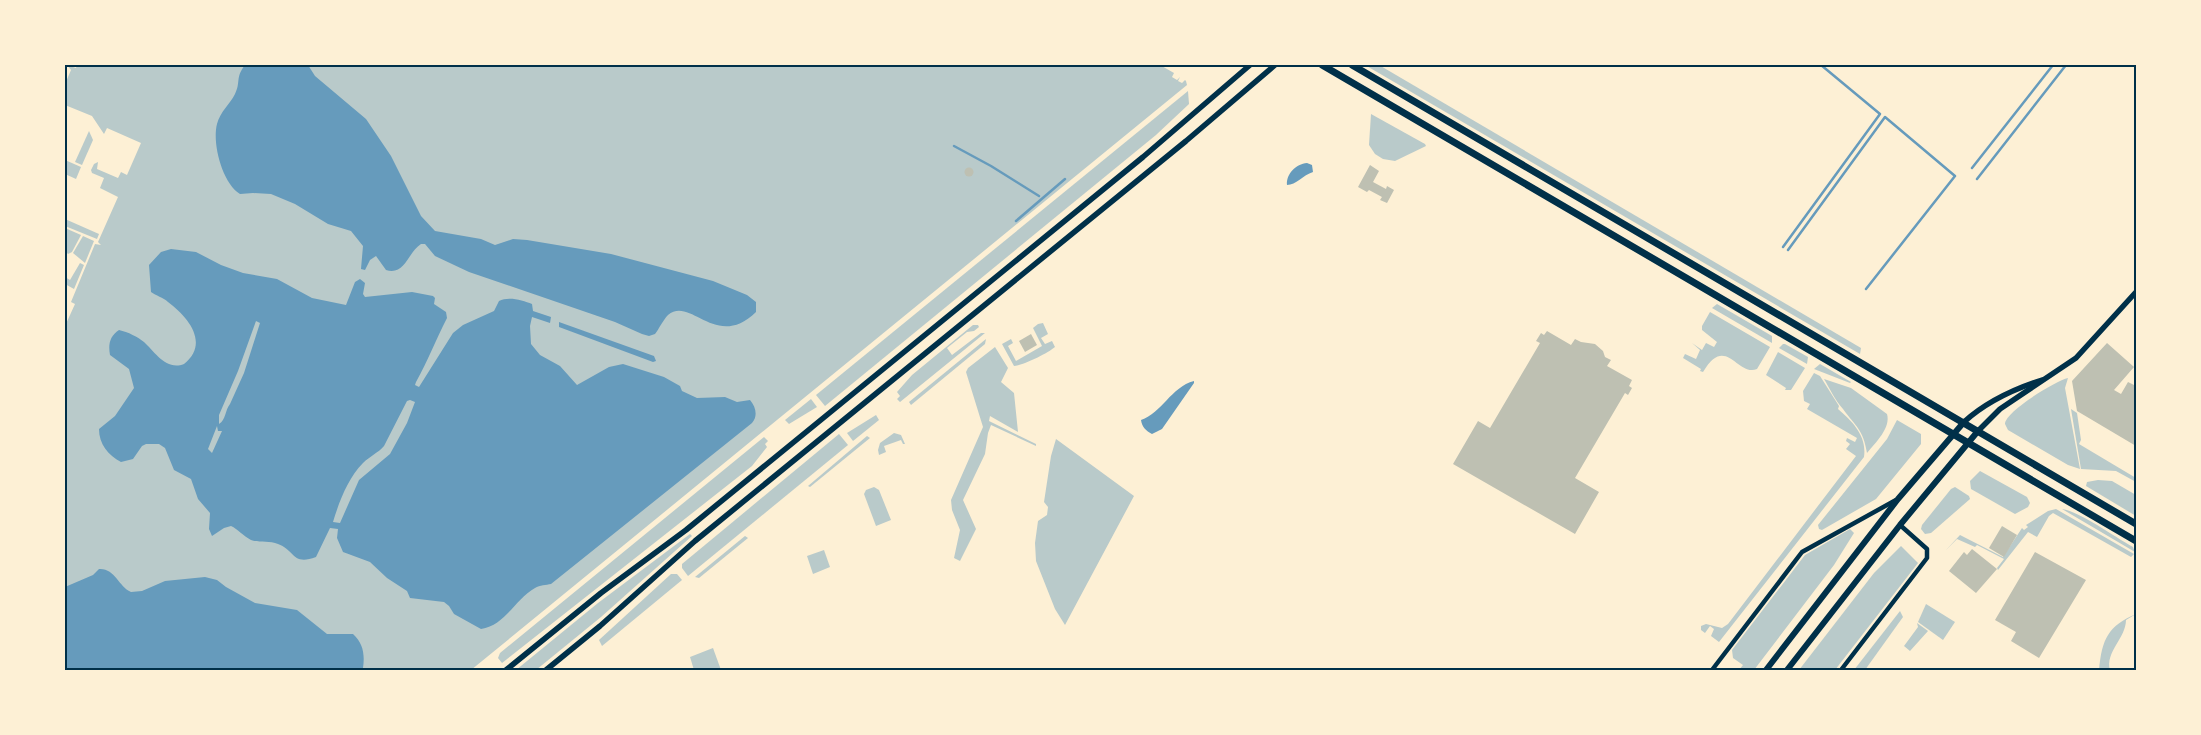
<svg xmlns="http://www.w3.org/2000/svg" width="2201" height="735" font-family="'Roboto Condensed',sans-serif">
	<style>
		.green { fill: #b9caca }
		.water { fill: #669bbc; fill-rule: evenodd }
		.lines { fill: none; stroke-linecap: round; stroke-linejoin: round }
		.stream { stroke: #669bbc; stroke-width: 2.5 }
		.building { fill: #bec0b2 }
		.minor { stroke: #003049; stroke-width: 4.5 }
		.tertiary { stroke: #003049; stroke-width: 5.5 }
		.secondary { stroke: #003049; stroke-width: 6 }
		.primary { stroke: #003049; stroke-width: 7 }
		.neatline { fill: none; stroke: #003049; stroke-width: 2 }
	</style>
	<rect width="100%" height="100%" fill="#fdf0d5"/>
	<g class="green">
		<polygon points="67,65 76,68 77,65 1160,65 1174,73 1172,77 1177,80 1180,77 1178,81 1182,83 1185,80 1186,81 1187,85 471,670 65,670 65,326 75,304 71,302 95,244 101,245 98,242 118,197 100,188 104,178 92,173 91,170 94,164 98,162 97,169 118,178 121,172 127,175 141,143 107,128 104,134 92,116 65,105 65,84 71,70"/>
		<polygon points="1365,65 1379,65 1861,348 1860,354"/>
		<polygon points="1188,91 1189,104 1156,135 825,406 816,395"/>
		<polygon points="1371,114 1425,144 1426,146 1395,161 1383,159 1375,154 1369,145"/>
		<polygon points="89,131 93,140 82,165 75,162"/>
		<polygon points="65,160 81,167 76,179 65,174"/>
		<polygon points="65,219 99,234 97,239 65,226"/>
		<polygon points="65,228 81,235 72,252 68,254 65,251"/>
		<polygon points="83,236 94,241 85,263 73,253"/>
		<polygon points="80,263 84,265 74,289 65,284 65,277 70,280"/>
		<polygon points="1717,304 1772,336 1772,343 1712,308"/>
		<path d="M1710 312 1770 347 1757 369C1737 377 1726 333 1703 372L1700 371 1701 369 1683 358 1685 354 1696 359 1700 350 1692 343 1702 350 1706 343 1714 347 1717 342 1702 330V326Z"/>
		<path d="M1043 323 1048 334 1041 338 1045 344 1052 341 1055 347C1048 353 1024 365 1014 366L1002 344 1011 339 1013 343 1008 346 1016 361 1042 346 1033 328 1038 324Z"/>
		<polygon points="973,325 978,325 979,327 974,331 967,332 947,348 952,355 981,333 985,333 900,402 897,399 900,396 897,392 912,375"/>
		<polygon points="986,339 985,344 911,405 909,402"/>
		<polygon points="1783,344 1785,344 1808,357 1807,364 1779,348"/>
		<polygon points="995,347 1008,368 1001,382 1014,393 1018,432 990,416 989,421 1036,444 1036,446 991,425 988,433 985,454 963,500 976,529 960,561 954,558 960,530 952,510 951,500 983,427 966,372 968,368"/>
		<polygon points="1778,352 1805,368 1791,390 1785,390 1786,388 1766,375"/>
		<polygon points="1820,364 1851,382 1850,383 1814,369"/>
		<path d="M1814 373 1820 376 1839 406 1838 409C1853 422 1867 436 1864 457L1719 642 1711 636 1714 629 1710 626 1705 633 1701 630V626L1706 624 1722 628 1728 624 1856 456 1846 449 1850 444 1846 441 1847 438 1855 442 1857 438 1807 409 1810 404 1804 401 1803 391Z"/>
		<path d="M2068 378 2065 388 2080 469 2068 465 2008 430 2005 424C2005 412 2055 381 2068 378Z"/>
		<path d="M1824 379 1851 388 1887 414C1891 428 1876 442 1867 453 1863 429 1856 427 1843 409 1835 400 1830 389 1824 379Z"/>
		<polygon points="811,399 817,407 789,424 785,420"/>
		<polygon points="2071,409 2077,413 2081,440 2079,444 2136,478 2136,482 2116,471 2081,469"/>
		<polygon points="876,415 879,420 853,441 847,433"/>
		<polygon points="1897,420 1921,434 1921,444 1876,499 1822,530 1819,529 1818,525 1887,439"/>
		<polygon points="894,433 901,435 905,444 903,444 901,440 884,446 886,452 879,455 878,450 880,443"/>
		<polygon points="839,434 848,445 688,576 682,568 682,564"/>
		<polygon points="867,436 870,438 810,487 808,486"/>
		<polygon points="764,437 768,441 765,444 767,447 752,466 502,663 498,658 500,653"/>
		<polygon points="1056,439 1134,496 1065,625 1055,609 1036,561 1035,543 1038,521 1047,515 1048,507 1044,502 1051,456"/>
		<polygon points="1980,471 2027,497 2030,503 2028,507 2015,514 1971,489 1970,481"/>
		<polygon points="2098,480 2112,481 2136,495 2136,516 2086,486 2087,482"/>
		<polygon points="874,487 879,490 891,520 876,526 864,494 866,490"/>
		<polygon points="1955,487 1969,496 1970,499 1931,533 1925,534 1921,529 1922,525 1951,489"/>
		<polygon points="2056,509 2134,554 2131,557 2053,513 2049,516 2037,537 2028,532 1998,570 1997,568 2004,559 1977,545 1975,547 1957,539 1946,550 1960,535 2003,557 2022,528 2024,530 2028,527 2026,525 2048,511"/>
		<path d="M2062 509C2081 512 2113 536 2133 547L2135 552Z"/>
		<polygon points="1850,529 1854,533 1834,565 1754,670 1739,670 1743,665 1733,658 1732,650 1805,555"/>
		<polygon points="690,534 692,536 601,617 536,670 516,670 598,603"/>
		<polygon points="745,536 748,538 699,578 695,577"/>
		<polygon points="1901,546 1918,563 1835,670 1799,670 1874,573"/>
		<polygon points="824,550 830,567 813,574 807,556"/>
		<polygon points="671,574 677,574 682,580 602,646 599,640"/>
		<polygon points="1926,604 1955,622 1943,640 1918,622"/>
		<polygon points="1900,611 1903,617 1865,670 1854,670"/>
		<path d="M2136 614 2126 620C2126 638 2105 652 2110 670H2099C2102 639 2108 626 2136 614Z"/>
		<polygon points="1917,623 1928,631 1910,651 1904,646 1918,627"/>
		<polygon points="713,648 721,670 694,670 690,657"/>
	</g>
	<g class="water">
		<path d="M245 65H308L315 76 366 119 391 156 421 216 435 231 481 239 495 245 513 239 527 240 611 254 713 281 747 295 756 302V312C716 351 691 296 668 315 663 320 659 329 655 334L649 336 642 334 615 322 469 272 435 256 425 244H421C408 252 405 276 386 270L376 256 370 260 365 270 361 269 363 246 351 231 328 224 295 204 271 194 253 193 240 194C222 183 212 143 217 124 220 112 230 104 235 94 241 82 235 78 245 65Z"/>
		<path d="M1307 163 1312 165 1313 172C1303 175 1296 185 1287 185 1286 174 1296 164 1307 163Z"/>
		<path d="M171 249 196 252 221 265 243 273 277 279 312 298 346 305 355 282 360 279 365 283 363 294 365 297 412 292 433 296 435 298 434 304 446 312 447 318C436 339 428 361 416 382L415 385 419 387 453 333 463 325 494 311 499 301C508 296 523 300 532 304L533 311 551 317 550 323 532 317 530 326 531 344 540 355 560 366 577 385 609 367 623 364 664 377 680 386 682 391 697 398 725 397 737 402 750 400C756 407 758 416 752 423L551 584C546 585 540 585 535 588 515 599 506 625 481 629L454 614 449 606 444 602 410 598 407 591 387 578 370 562 343 552 337 538 338 529 330 528 316 557C292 566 295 550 278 544 269 540 258 543 251 540 243 536 238 529 231 526L224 528 212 536 209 529 210 513 198 499 191 479 174 470 165 448 159 444H146L142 446 133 459 121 462C108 455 99 444 99 429L115 416 134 388 129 369 110 355C108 344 110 336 119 330 128 332 138 337 144 342 155 352 166 371 184 364 210 343 188 317 168 302 163 297 156 296 151 292L149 265 161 252ZM256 321 260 323 244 373 230 404C225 410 226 420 219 424V415L238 371ZM410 400 415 402 407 423 390 454 359 480 340 523 333 522C339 502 348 478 363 463 370 456 378 453 384 446L407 401ZM217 426 218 431H222L212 453 208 449Z"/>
		<polygon points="559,322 654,356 656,361 653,362 559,327"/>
		<path d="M1194 381V383L1162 429 1152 434C1146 431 1142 427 1141 420 1162 413 1171 387 1194 381Z"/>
		<path d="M99 569C115 568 118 586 131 592L142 591 165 581 205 577 217 580 226 587 255 603 297 610 327 634H353C363 643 365 654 363 668L362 670H65V587L93 575Z"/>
	</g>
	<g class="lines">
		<g class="stream">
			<polyline points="954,146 991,166 1039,196"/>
			<polyline points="1972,168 2053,65"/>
			<polyline points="1977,179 2066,65"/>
			<polyline points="1016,221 1065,179"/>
			<polyline points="1783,247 1880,114 1821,65"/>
			<polyline points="1788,250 1885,117 1955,176 1866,289"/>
		</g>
	</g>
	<g class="building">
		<polygon points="1370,165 1379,171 1373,182 1386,189 1387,186 1394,190 1387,203 1380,200 1382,197 1369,190 1367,192 1358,187"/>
		<circle cx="969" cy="172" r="4.5"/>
		<polygon points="1547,331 1571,345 1575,339 1581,342 1595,344 1603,351 1605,357 1611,360 1607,366 1632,380 1629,386 1632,388 1628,395 1625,393 1575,478 1599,492 1575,534 1453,464 1478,421 1490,428 1540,343 1536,341 1541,333 1544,335"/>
		<polygon points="1031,334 1037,345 1025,352 1019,341"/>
		<polygon points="2107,343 2134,367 2114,390 2121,394 2128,382 2136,386 2136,446 2077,411 2072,381"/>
		<polygon points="2002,526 2017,535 2004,557 1989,548"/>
		<polygon points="1972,549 1997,569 1976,593 1949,571 1964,552 1967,555"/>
		<polygon points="2035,552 2086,580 2039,658 2011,641 2016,632 1995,620"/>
	</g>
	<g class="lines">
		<g class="minor">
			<polyline points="1712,670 1802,552 1896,500"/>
			<polyline points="1841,670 1927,558 1927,549 1900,525"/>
		</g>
		<g class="tertiary">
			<path d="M1964 422C1986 402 2014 389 2042 380"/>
			<polyline points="1978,431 2000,409 2076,358 2136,292"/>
			<polyline points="506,670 601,593 686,530 1143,157 1250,65"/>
			<polyline points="546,670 600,626 695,541 1186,141 1275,65"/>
		</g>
		<g class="secondary">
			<polyline points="1766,670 1898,499 1964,422"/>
			<polyline points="1787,670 1900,525 1978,431"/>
		</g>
		<g class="primary">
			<polyline points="1322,65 2136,541"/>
			<polyline points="1352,65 2136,524"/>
		</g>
	</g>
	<rect width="2201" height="735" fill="none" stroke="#fdf0d5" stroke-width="132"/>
	<rect x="66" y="66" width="2069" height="603" class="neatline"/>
</svg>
